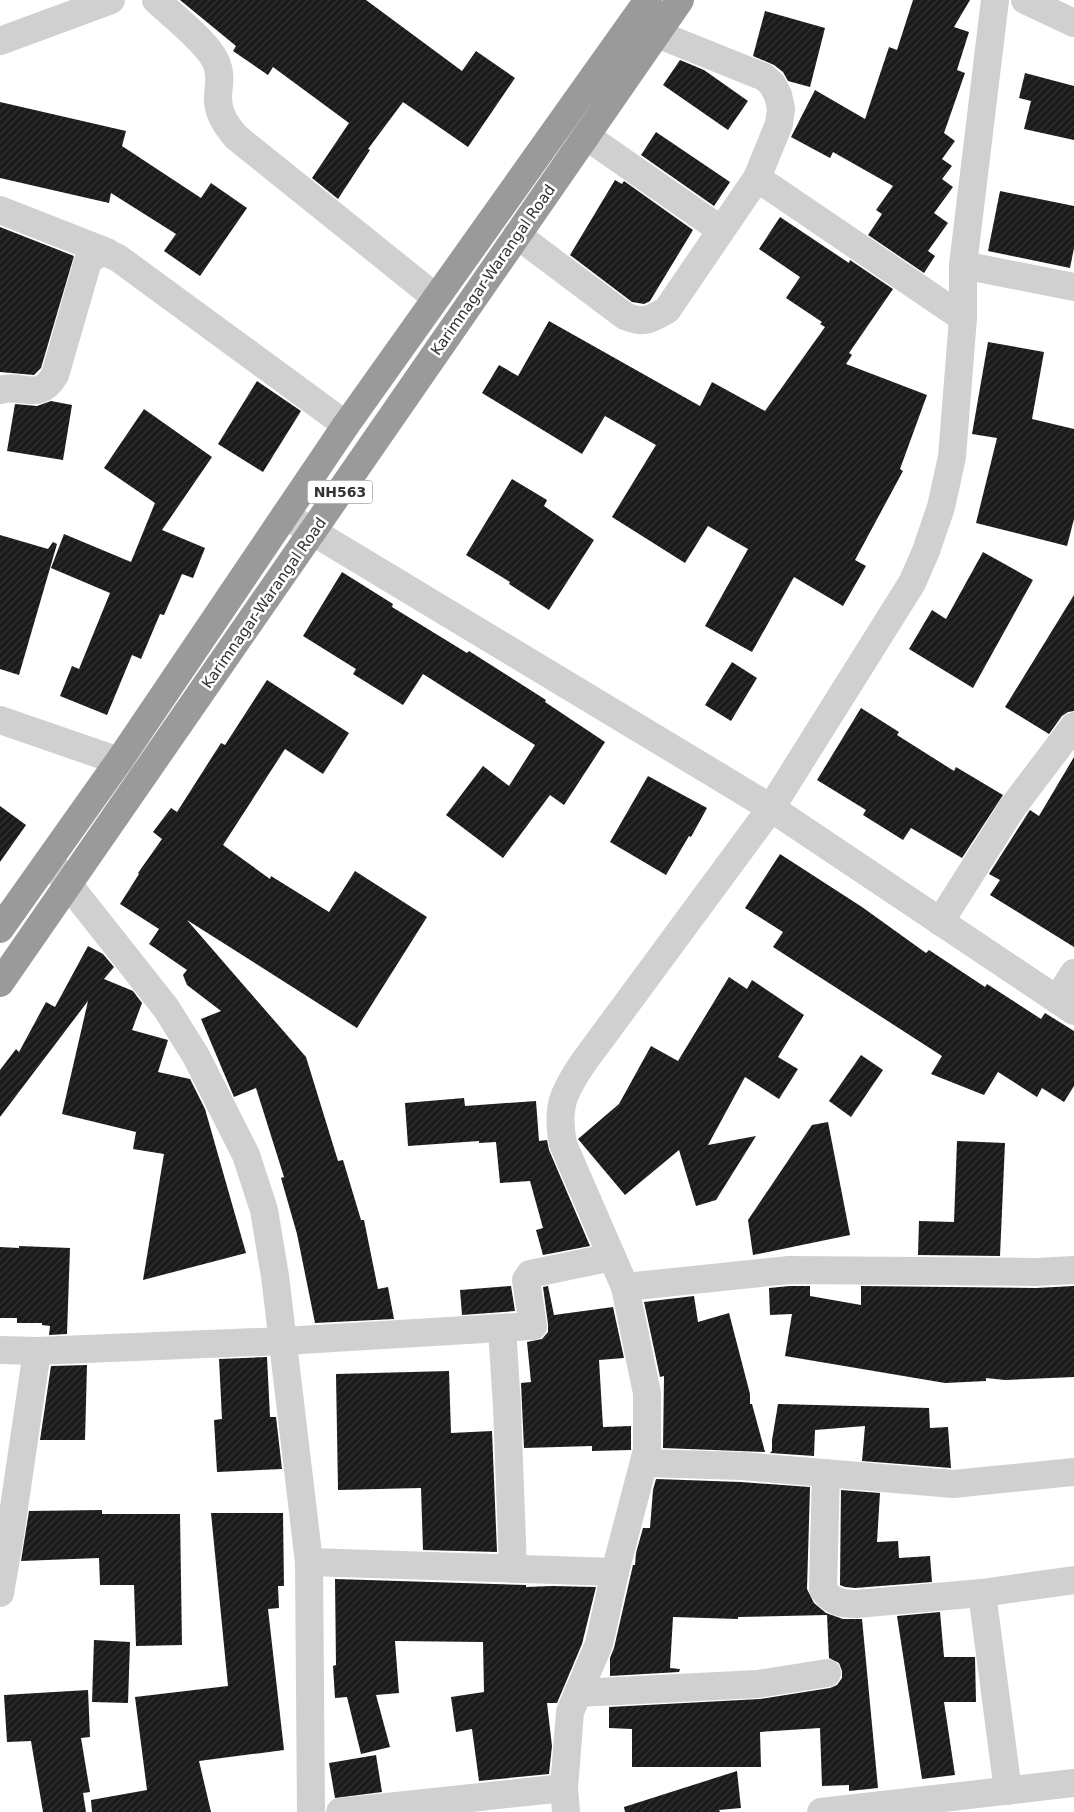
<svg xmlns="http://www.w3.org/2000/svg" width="1074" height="1812" font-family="'DejaVu Sans',sans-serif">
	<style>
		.building { fill: url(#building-hatch) }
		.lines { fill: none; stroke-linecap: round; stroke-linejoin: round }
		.minor { stroke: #d0d0d0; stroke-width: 28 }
		.highway { stroke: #9a9a9a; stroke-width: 28 }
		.labels { text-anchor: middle; stroke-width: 5; stroke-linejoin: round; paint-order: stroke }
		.shield { fill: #fff; stroke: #707070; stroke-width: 1 }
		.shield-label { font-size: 14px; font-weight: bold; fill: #333 }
		.street-label { font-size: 15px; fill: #333; stroke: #fff }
	</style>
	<defs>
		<pattern id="building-hatch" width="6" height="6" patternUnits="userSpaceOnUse" patternTransform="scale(1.25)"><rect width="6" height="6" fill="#1a1a1a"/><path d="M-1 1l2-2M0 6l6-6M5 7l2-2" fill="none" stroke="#333"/></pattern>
	</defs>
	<rect width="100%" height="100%" fill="#fff"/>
	<g class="building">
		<polygon points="180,0 366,0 462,71 476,51 515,78 468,147 403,102 368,149 370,150 338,199 312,178 349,123 273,67 268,75 233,51 236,46"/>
		<polygon points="913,0 970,0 954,27 969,32 957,70 965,73 944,133 955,141 942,159 952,166 942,179 953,187 934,213 948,223 928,251 935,256 924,273 868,235 882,214 876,210 893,186 833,152 830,158 791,137 815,90 865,119 889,47 897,50"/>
		<polygon points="765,11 825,28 810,87 788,81 783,72 774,65 753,56"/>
		<polygon points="680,60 704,70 748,101 728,130 663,85"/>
		<polygon points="1025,73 1074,86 1074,140 1024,129 1031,101 1019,98"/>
		<polygon points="0,102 126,131 122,146 201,198 211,183 247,208 200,276 164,251 176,234 111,193 109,203 0,178"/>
		<polygon points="656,132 730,182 714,206 641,155"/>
		<polygon points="615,180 622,184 624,181 693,230 650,301 644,304 632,302 570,255"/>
		<polygon points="1000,191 1074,206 1074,248 1070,268 988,251"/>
		<polygon points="780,217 849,263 850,260 893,289 849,353 852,355 846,364 927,395 900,469 903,471 855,560 866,566 843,606 794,577 752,652 705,626 748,549 708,526 685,563 612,517 656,445 605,416 582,454 482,393 499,365 518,376 549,321 700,406 712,382 765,411 825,327 820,324 822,322 786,298 800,277 759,249"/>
		<polygon points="0,227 74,256 41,368 34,375 0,372"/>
		<polygon points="988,342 1044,352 1032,419 1074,429 1074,519 1067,546 976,523 997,438 972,434"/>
		<polygon points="257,381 301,411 263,472 218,444"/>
		<polygon points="51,401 72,405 63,460 7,451 15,404 37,406"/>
		<polygon points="144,409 212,457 162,530 205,548 193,578 182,574 164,615 160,614 141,659 132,655 107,715 60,696 72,666 79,669 110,593 51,568 64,534 131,562 155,503 104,468"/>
		<polygon points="512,479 547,500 544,506 594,540 549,610 509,584 510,582 466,555"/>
		<polygon points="0,535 48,549 53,542 57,544 19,675 0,669"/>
		<polygon points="983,552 1033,580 973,688 909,649 932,610 946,619"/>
		<polygon points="342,572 393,604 392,607 467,653 469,651 546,700 545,702 605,742 564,805 550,795 503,858 446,815 483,766 509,786 535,745 423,674 403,705 353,674 356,669 303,636"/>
		<polygon points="1074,595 1074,711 1068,712 1062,716 1049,734 1005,707"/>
		<polygon points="732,662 757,678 731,721 705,705"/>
		<polygon points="267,680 349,733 323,774 285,749 223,845 270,879 271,876 329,912 355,871 427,917 357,1028 187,920 306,1057 338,1161 343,1160 361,1220 364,1220 378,1289 388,1287 394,1319 315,1323 297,1234 281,1178 284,1177 256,1088 234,1097 201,1019 221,1011 187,985 183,975 187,970 149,944 159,929 120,904 139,874 138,873 162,839 153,832 171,808 177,812 221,743 225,745"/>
		<polygon points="861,708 899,732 897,735 954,771 956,767 1003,795 962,858 911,828 903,840 863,815 866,810 817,780"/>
		<polygon points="1074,757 1074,947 990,895 1000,880 989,874 1030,810 1039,816"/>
		<polygon points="648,776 707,808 691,837 689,836 666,875 610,842"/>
		<polygon points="0,806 26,825 0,862"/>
		<polygon points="780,854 862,907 926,953 929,950 985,987 987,984 1041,1019 1045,1013 1074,1031 1074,1086 1064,1102 1042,1088 1037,1097 998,1072 984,1095 931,1074 942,1056 773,947 783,932 745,908"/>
		<polygon points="88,946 103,954 114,967 104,979 133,991 142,1003 132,1030 168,1040 158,1072 190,1079 205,1109 246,1253 143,1280 164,1154 133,1149 136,1132 62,1114 88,1001 0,1117 0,1070 16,1049 19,1052 46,1002 55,1007"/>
		<polygon points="729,977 747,989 752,980 804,1015 778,1057 798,1069 779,1099 745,1077 708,1145 756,1136 716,1200 696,1206 679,1150 625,1195 578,1139 619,1104 651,1046 678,1061"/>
		<polygon points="861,1055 883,1070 851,1117 829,1101"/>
		<polygon points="464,1098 465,1106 536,1101 539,1141 547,1140 549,1150 590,1246 543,1255 536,1230 543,1228 530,1181 500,1183 496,1142 479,1143 479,1141 408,1146 405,1103"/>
		<polygon points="828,1122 850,1235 753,1255 748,1220 812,1125"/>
		<polygon points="957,1141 1005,1143 1000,1256 918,1255 919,1221 954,1222"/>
		<polygon points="19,1246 70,1248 67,1334 49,1335 50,1326 42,1325 42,1323 17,1323 17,1318 0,1318 0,1247 19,1248"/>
		<polygon points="511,1286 515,1311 462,1315 460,1290"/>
		<polygon points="548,1286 554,1315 613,1307 624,1358 599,1360 603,1427 631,1426 631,1450 592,1451 592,1446 524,1448 521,1383 531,1382 527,1342 542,1339 548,1332 548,1324 543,1287"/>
		<polygon points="790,1286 810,1286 810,1296 861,1305 861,1286 1036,1288 1074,1286 1074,1377 1005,1380 986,1378 986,1381 945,1383 785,1356 792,1314 770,1315 769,1288"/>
		<polygon points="694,1296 698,1322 729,1313 750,1394 750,1404 752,1404 765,1452 663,1448 664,1376 660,1377 644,1302"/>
		<polygon points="267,1357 270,1417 276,1417 282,1469 217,1472 214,1420 222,1419 219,1359"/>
		<polygon points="87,1365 85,1440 40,1440 51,1366"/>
		<polygon points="449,1371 451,1433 492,1431 497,1552 423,1550 421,1488 338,1490 336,1374"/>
		<polygon points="778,1404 929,1408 930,1428 948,1427 951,1468 862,1461 865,1426 815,1430 814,1456 770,1453 772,1451 772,1440"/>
		<polygon points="656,1479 741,1482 810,1487 807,1589 814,1603 826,1613 843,1619 862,1619 878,1788 849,1791 849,1785 822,1786 820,1728 760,1732 761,1767 632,1767 632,1729 609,1728 609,1707 760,1699 830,1688 837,1685 842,1678 842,1671 839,1663 829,1658 827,1615 738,1617 738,1619 673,1617 670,1668 680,1669 679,1672 610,1676 610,1658 614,1648 633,1565 635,1565 636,1553 643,1528 650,1528 653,1490"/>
		<polygon points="841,1490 880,1493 877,1542 898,1541 899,1558 930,1556 932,1582 855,1588 845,1587 840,1585"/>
		<polygon points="102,1510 102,1514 180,1514 182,1645 136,1646 134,1585 100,1585 99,1558 21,1561 29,1511"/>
		<polygon points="211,1513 283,1513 284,1586 278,1586 279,1608 268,1609 284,1750 199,1761 211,1812 92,1812 91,1800 147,1790 135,1697 228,1686"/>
		<polygon points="335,1579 526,1585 526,1587 552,1586 596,1587 582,1644 557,1703 547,1703 552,1746 549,1774 479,1781 472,1729 456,1732 451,1697 484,1692 483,1642 395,1641 399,1693 376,1695 390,1747 361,1754 347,1697 335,1698 333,1666 336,1665"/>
		<polygon points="940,1612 944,1657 975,1657 976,1702 944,1702 955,1775 922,1779 897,1616"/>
		<polygon points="94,1640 130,1642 128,1703 92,1702"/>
		<polygon points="88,1690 90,1737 81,1738 90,1792 83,1793 86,1812 43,1812 31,1741 7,1742 4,1695"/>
		<polygon points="376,1755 382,1792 335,1798 329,1763"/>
		<polygon points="737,1771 741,1808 719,1810 720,1812 625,1812 624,1807"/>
	</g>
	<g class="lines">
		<g class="minor">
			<path d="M156 0C172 15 212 46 217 65 221 75 219 85 218 95 217 113 226 125 236 137L435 297"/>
			<polyline points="1025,0 1074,23"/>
			<polyline points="0,41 111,0"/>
			<polyline points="586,136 721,230"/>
			<polyline points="757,178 963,318"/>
			<polyline points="0,210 107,252"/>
			<path d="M517 235 625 316C645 324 649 320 667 310L757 178 779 124 781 109 778 95 772 84 764 77 657 34"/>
			<polyline points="963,265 1074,287"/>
			<path d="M0 390C24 383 38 403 55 375L88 261C101 251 103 251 118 258L346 425"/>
			<polyline points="285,515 771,808 1074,1011"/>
			<polyline points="0,720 119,761"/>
			<polyline points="49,860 166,1008 196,1056 246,1155 264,1210 275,1276 309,1562 311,1812"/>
			<polyline points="940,922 1012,808 1074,726"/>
			<polyline points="1057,1000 1074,973"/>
			<polyline points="625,1287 789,1270 1036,1272 1074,1270"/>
			<polyline points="502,1328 507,1407 513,1569"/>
			<polyline points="0,1350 37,1351 283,1341 533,1326 526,1280 530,1274 612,1257"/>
			<polyline points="644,1463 742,1466 953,1484 1074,1472"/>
			<path d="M826 1473 823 1589C831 1602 842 1604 856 1604L982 1593 1074 1580"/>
			<polyline points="309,1562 615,1572"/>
			<polyline points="0,1593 10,1535 37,1351"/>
			<polyline points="982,1593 1008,1791"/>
			<polyline points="578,1693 758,1684 827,1673"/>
			<polyline points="340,1812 564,1788"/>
			<path d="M566 1812 564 1788 570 1712 599 1644 615 1572 647 1450V1393L625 1287 563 1144C556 1107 563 1093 583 1063L771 808 912 583 926 551 941 507 952 457 963 318V265L995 0"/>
			<polyline points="821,1812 1074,1783"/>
		</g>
		<g class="highway">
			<polyline points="0,929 119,761 346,425 648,0"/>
			<polyline points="0,983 680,0"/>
		</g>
	</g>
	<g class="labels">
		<rect class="shield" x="307.5" y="480.5" width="65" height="23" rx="4"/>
		<g class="shield-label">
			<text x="340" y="497">NH563</text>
		</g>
		<g class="street-label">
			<text transform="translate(493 270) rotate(-55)" y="5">Karimnagar-Warangal Road</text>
			<text transform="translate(264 603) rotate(-55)" y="5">Karimnagar-Warangal Road</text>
		</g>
	</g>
</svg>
